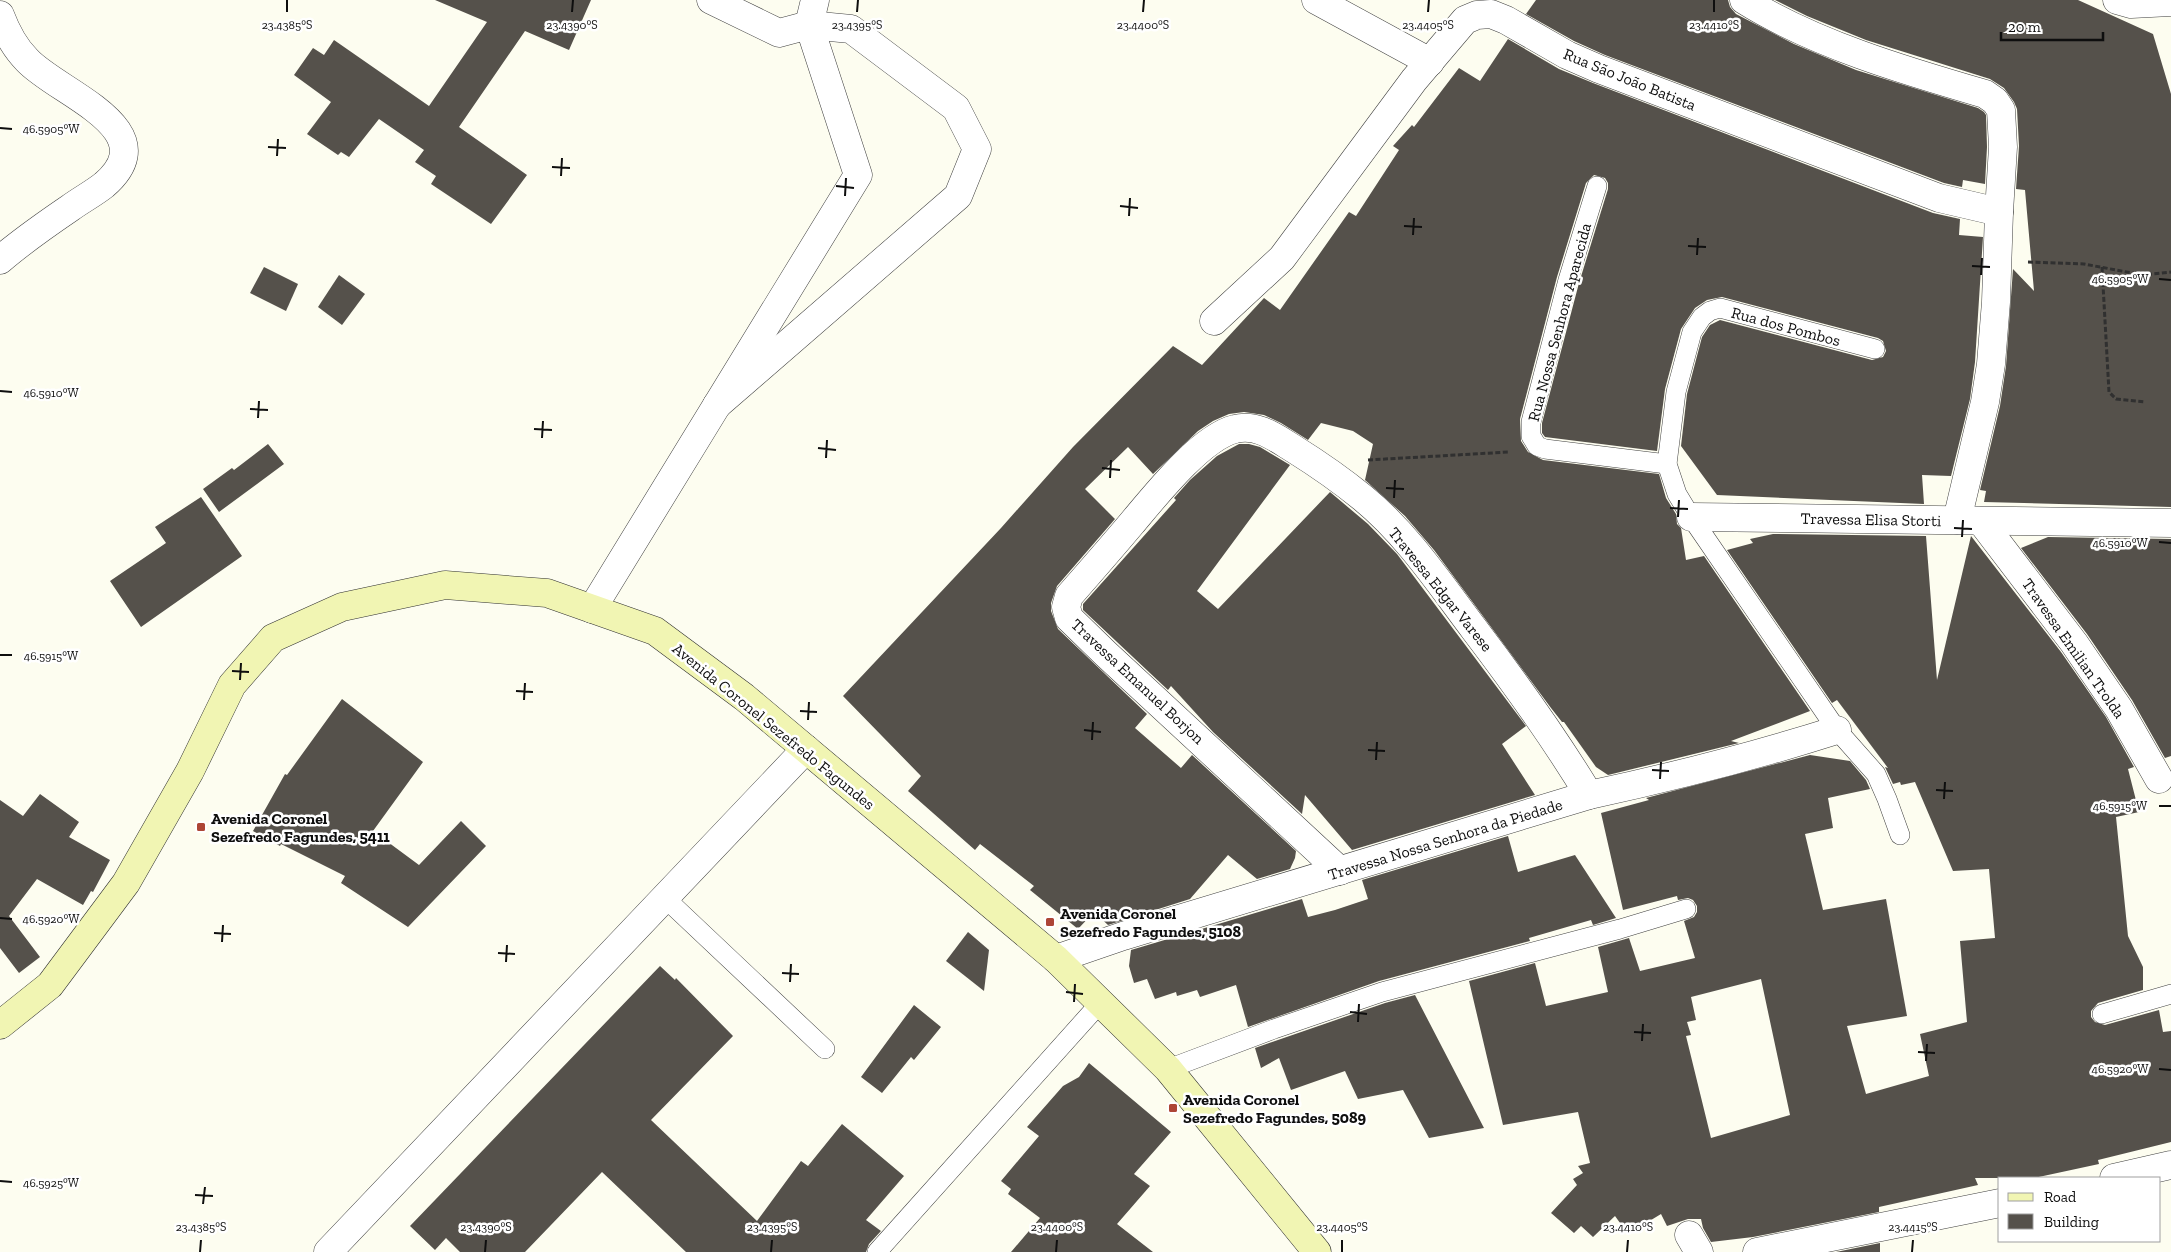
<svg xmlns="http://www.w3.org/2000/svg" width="2171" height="1252" font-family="'Zilla Slab',serif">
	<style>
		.building { fill: #55514b; fill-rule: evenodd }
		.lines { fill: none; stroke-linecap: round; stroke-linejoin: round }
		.lane-casing { stroke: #414141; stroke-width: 20 }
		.street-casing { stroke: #414141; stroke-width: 29 }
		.secondary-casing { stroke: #303030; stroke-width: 29 }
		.path { stroke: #303030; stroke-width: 3; stroke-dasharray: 5 2.5; stroke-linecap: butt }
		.lane { stroke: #fff; stroke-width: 19 }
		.street { stroke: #fff; stroke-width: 28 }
		.secondary { stroke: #f1f5b3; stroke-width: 28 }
		.ticks { fill: none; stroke: #0e0e0e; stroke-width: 2 }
		.poi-dot { fill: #ad4536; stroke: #fff; stroke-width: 2 }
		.labels { text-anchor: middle; stroke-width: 5; stroke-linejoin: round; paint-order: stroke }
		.street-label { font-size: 16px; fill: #0e0e0e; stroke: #fff }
		.poi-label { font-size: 16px; font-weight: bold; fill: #0e0e0e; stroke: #fff; text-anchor: start }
		.ticks-label { font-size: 12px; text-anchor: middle; fill: #0e0e0e; stroke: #fff; stroke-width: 5; stroke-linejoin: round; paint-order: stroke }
	</style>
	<rect width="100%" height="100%" fill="#fdfdf0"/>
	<g class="building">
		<polygon points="435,0 591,0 569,50 525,31 459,127 527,175 491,224 431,184 436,176 415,162 424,150 379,119 349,157 341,152 338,155 307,134 331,102 294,75 313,48 324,55 334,40 429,106 487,22"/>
		<polygon points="1536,0 1728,0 1730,7 1736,14 1794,44 1856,70 1978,108 1984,112 1986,115 1987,147 1985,184 1963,180 1962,187 1944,183 1605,55 1574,41 1526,14"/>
		<polygon points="1775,0 2078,0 2153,34 2171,94 2171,507 1984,502 1986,491 1980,490 2000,406 2006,366 2013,269 2034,291 2025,190 2016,189 2019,146 2017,109 2014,102 2004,88 1990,79 1866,40 1807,16"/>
		<polygon points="1508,39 1559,69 1593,83 1933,213 1960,219 1959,235 1983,237 1975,362 1970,399 1951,476 1922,475 1924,504 1717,495 1681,446 1687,394 1702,337 1710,325 1720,320 1872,360 1883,357 1886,351 1883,341 1878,338 1722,297 1707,300 1695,308 1681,329 1665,389 1657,451 1545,437 1542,433 1542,423 1579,283 1608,189 1608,183 1605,178 1594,175 1586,183 1557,277 1520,419 1521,441 1528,452 1543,460 1659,474 1666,498 1676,514 1677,524 1681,528 1686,560 1704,556 1810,711 1731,741 1739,743 1608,775 1596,767 1564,722 1562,722 1551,708 1434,550 1405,516 1365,480 1373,444 1353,431 1321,423 1308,440 1281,423 1264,415 1244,412 1229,414 1213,421 1198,431 1153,474 1128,447 1085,489 1115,519 1057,586 1051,603 1051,611 1058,629 1147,714 1135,728 1181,768 1192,755 1296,851 1295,858 1290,869 1257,879 1228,855 1190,899 1108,925 1094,912 1078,929 1030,890 1034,886 980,844 975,850 908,791 921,776 843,696 1001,528 1073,447 1173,346 1202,365 1264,298 1280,310 1349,212 1356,216 1399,150 1393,146 1412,125 1414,127 1459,68 1480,81"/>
		<polygon points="264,267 298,284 286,311 250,293"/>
		<polygon points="339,275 365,294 342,325 318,307"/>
		<polygon points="268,444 284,464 219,512 203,489 232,468 234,470"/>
		<polygon points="1239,444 1249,444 1260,447 1290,465 1197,591 1218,609 1330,492 1368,524 1397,554 1526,726 1502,744 1535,795 1352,850 1305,795 1302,814 1213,732 1171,686 1168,690 1083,610 1083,604 1176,500 1174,498 1190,480 1217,456"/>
		<polygon points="201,497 242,556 141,627 110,581 166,543 155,527"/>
		<path d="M1773 534 1926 536 1937 680 1971 536 2061 652 2106 717 2134 767 2128 769 2139 812 2116 817 2128 936 2143 967V990L2098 1003 2091 1011V1017L2095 1022 2105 1025 2159 1010 2163 1032 2171 1031V1142L2098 1160 2099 1164 2034 1178H1975L1978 1185 1879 1207V1212L1753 1237 1711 1242 1703 1228 1701 1219H1688L1667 1226 1661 1214 1628 1234 1615 1216 1593 1237 1581 1226 1574 1233 1551 1213 1577 1185 1573 1179 1583 1173 1578 1166 1590 1163 1578 1112 1503 1125 1469 981 1535 963 1546 1006 1608 992 1598 947 1629 938 1640 971 1695 958 1684 921 1694 917 1697 912V906L1693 900 1688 898 1678 900 1677 896 1623 910 1601 813 1649 800 1646 798 1810 755 1850 761 1866 780 1870 789 1828 798 1833 828 1805 834 1823 910 1886 899 1907 1016 1847 1026 1866 1094 1929 1076 1920 1034 1967 1022 1960 941 1995 938 1989 869 1953 871 1915 782 1901 785 1900 782 1893 784 1885 767 1888 768 1837 700 1832 703 1727 550 1753 543 1750 539ZM1761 979 1790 1115 1711 1138 1686 1036 1691 1035 1687 1022 1696 1020 1691 997Z"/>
		<polygon points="2048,537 2171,539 2171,756 2165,758 2132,700 2087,634 2021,548"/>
		<polygon points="342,699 423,762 373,831 419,865 461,821 486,846 408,927 341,883 345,876 281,844 280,846 253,831 285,774 287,775"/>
		<polygon points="40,794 79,822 69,837 110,860 93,892 91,891 83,905 37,879 9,916 40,957 19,973 0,948 0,800 23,816"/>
		<polygon points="1508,836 1518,872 1575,855 1616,918 1593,925 1591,920 1529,938 1530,941 1379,981 1248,1027 1236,985 1200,997 1197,990 1177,996 1176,992 1155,999 1147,979 1134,983 1129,966 1131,950 1302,899 1308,917 1335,910 1368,899 1362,880"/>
		<polygon points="968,932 989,950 984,991 946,961"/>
		<polygon points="660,966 675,980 676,978 733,1036 651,1120 757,1221 801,1161 808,1166 842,1124 904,1176 866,1220 881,1231 869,1244 866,1252 686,1252 602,1172 525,1252 460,1252 446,1238 435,1250 410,1226"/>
		<polygon points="1415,995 1484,1128 1429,1138 1403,1090 1358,1099 1345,1071 1291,1090 1279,1058 1261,1068 1255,1048 1385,1003"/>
		<polygon points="914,1005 941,1027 914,1060 911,1057 882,1093 861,1077"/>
		<polygon points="1089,1063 1171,1132 1134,1174 1150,1186 1117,1224 1153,1252 1011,1252 1040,1218 1008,1194 1011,1189 1001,1181 1039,1136 1027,1127 1063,1086 1079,1077"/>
		<polygon points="1880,1243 1880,1252 1836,1252"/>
	</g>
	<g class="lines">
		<defs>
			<g id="lane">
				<polyline points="1597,186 1568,280 1531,422 1531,436 1537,446 1545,449 1667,464"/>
				<polyline points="1875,349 1720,308 1710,311 1702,317 1692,332 1676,392 1667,464 1677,494 1691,517 1837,730 1876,774 1887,799 1900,835"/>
				<polyline points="665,898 825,1049"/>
				<polyline points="2102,1014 2171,994"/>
				<polyline points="1168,1069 1274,1029 1382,992 1620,929 1686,909"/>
				<polyline points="877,1252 1101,1002"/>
			</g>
			<g id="street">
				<polyline points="711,0 779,33 809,25 851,29 956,108 977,149 958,196 717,405"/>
				<polyline points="1316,0 1430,62"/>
				<path d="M1744 0C1814 44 1906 71 1985 94L1995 101 2001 110 2003 147 1999 212 1996 302 1991 364 1985 402 1957 520"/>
				<polyline points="2117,0 2131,4 2171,2"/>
				<path d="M0 15C6 31 15 48 27 60 57 93 169 129 104 185 94 193 81 200 70 208 45 225 22 241 0 260"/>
				<polyline points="1214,321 1282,258 1414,80 1465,20 1477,15 1491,14 1506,20 1567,55 1599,69 1939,198 1999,212"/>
				<polyline points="1691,517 2171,523"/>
				<polyline points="1981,521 2074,643 2119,709 2159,779"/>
				<polyline points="592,609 858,175 809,25 815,0"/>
				<path d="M1340 871 1106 654 1069 618 1066 607 1069 596C1090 572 1111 548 1132 523 1154 497 1201 437 1235 429 1257 423 1276 438 1294 449 1318 464 1341 480 1363 498 1407 534 1440 584 1474 629 1515 683 1554 737 1589 795"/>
				<path d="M1056 959 1123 936 1589 795C1673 777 1755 756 1837 730"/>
				<polyline points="2114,1178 2171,1165"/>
				<polyline points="1689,1235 1699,1252"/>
				<polyline points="328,1252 806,749"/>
				<polyline points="1757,1252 2000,1203"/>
			</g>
			<polyline id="secondary" points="0,1025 50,985 126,883 190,771 232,685 273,638 342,607 445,585 547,593 655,631 744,697 1056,959 1168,1069 1317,1252"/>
		</defs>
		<use href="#lane" class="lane-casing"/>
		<use href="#street" class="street-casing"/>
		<use href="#secondary" class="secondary-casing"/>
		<g class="path">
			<polyline points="2028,262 2084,264 2143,275 2171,272"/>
			<polyline points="2102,267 2109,392 2116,399 2145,402"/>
			<polyline points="1368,460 1509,452"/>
		</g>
		<use href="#lane" class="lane"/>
		<use href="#street" class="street"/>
		<use href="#secondary" class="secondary"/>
	</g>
	<path class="ticks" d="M287 12V0M572 12 573 0M857 12 858 0M1143 12 1144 0M1428 12 1429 0M1714 12V0M0 128 12 129M268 147 286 148M277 156 278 139M552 167 570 168M561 176 562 158M836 186 854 188M845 196 846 178M1120 206 1138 208M1129 216 1130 198M1404 226 1422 227M1413 235 1414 218M1688 246 1706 247M1697 255 1698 238M1972 266 1990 267M1981 275 1982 258M2159 279 2171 280M0 391 12 392M250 409 268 410M258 418 259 401M534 429 552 430M542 438 543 421M818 448 836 450M826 458 827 440M1102 468 1120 470M1110 478 1111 460M1386 488 1404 489M1394 498 1395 480M1670 508 1688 509M1678 517 1679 500M1954 528 1972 529M1962 537 1963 520M2159 542 2171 543M0 655H12M232 671 249 672M240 680 241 663M516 691 533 692M524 700 525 683M800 711 817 712M808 720 809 702M1084 730 1101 732M1092 740 1093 722M1368 750 1385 751M1376 760 1377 742M1652 770 1669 771M1660 779 1661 762M1936 790 1953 791M1944 799 1945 782M2159 806H2171M0 918 12 919M214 933 231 934M222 942 223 925M498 953 515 954M506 962 507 945M782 973 799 974M790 982 791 964M1066 992 1083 994M1074 1002 1075 984M1350 1012 1367 1014M1358 1022 1359 1004M1634 1032 1651 1033M1642 1041 1643 1024M1918 1052 1935 1053M1926 1061 1927 1044M2159 1069 2171 1070M0 1181 12 1182M195 1195 213 1196M203 1204 205 1187M200 1252 201 1240M485 1252 486 1240M771 1252 772 1240M1056 1252 1057 1240M1342 1252V1240M1627 1252 1628 1240M1912 1252 1913 1240"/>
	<g class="poi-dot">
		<rect x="196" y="822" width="10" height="10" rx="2.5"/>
		<rect x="1045" y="917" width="10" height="10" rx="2.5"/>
		<rect x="1168" y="1103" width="10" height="10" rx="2.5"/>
	</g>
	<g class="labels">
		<g class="street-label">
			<text transform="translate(1630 79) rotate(22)" y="6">Rua São João Batista</text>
			<text transform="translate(1559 322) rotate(-75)" y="6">Rua Nossa Senhora Aparecida</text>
			<text transform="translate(1786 326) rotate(15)" y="6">Rua dos Pombos</text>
			<text transform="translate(1871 519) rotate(1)" y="6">Travessa Elisa Storti</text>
			<text transform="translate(1441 589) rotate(51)" y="6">Travessa Edgar Varese</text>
			<text transform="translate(2074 648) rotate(55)" y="6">Travessa Emilian Trolda</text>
			<text transform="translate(1138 681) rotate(43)" y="6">Travessa Emanuel Borjon</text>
			<text transform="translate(774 726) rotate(39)" y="6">Avenida Coronel Sezefredo Fagundes</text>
			<text transform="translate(1445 839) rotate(-17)" y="6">Travessa Nossa Senhora da Piedade</text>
		</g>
		<g class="poi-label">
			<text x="211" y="824">Avenida Coronel<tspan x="211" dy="18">Sezefredo Fagundes, 5411</tspan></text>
			<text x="1060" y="919">Avenida Coronel<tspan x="1060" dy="18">Sezefredo Fagundes, 5108</tspan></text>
			<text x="1183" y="1105">Avenida Coronel<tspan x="1183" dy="18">Sezefredo Fagundes, 5089</tspan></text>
		</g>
	</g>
	<g class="ticks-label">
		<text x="287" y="29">23.4385°S</text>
		<text x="572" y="29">23.4390°S</text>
		<text x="857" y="29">23.4395°S</text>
		<text x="1143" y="29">23.4400°S</text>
		<text x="1428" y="29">23.4405°S</text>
		<text x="1714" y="29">23.4410°S</text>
		<text x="51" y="133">46.5905°W</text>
		<text x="2120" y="283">46.5905°W</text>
		<text x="51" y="397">46.5910°W</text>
		<text x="2120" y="547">46.5910°W</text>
		<text x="51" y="660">46.5915°W</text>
		<text x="2120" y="810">46.5915°W</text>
		<text x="51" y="923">46.5920°W</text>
		<text x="2120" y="1073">46.5920°W</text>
		<text x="51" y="1187">46.5925°W</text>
		<text x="201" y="1231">23.4385°S</text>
		<text x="486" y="1231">23.4390°S</text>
		<text x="772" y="1231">23.4395°S</text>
		<text x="1057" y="1231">23.4400°S</text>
		<text x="1342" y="1231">23.4405°S</text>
		<text x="1628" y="1231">23.4410°S</text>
		<text x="1913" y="1231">23.4415°S</text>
	</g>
	<rect x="1998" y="1177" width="162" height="65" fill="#ffffff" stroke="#9f9f9f"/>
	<rect x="2008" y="1193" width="25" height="8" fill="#f1f5b3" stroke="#9f9f9f"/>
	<text x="2044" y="1202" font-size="15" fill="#0e0e0e">Road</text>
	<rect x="2008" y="1214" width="25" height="15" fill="#55514b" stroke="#9f9f9f"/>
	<text x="2044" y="1227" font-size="15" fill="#0e0e0e">Building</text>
	<path d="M2001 32v8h102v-8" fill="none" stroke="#0e0e0e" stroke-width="2.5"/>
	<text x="2008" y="32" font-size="15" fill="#0e0e0e" stroke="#ffffff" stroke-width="4" paint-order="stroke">20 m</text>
</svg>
